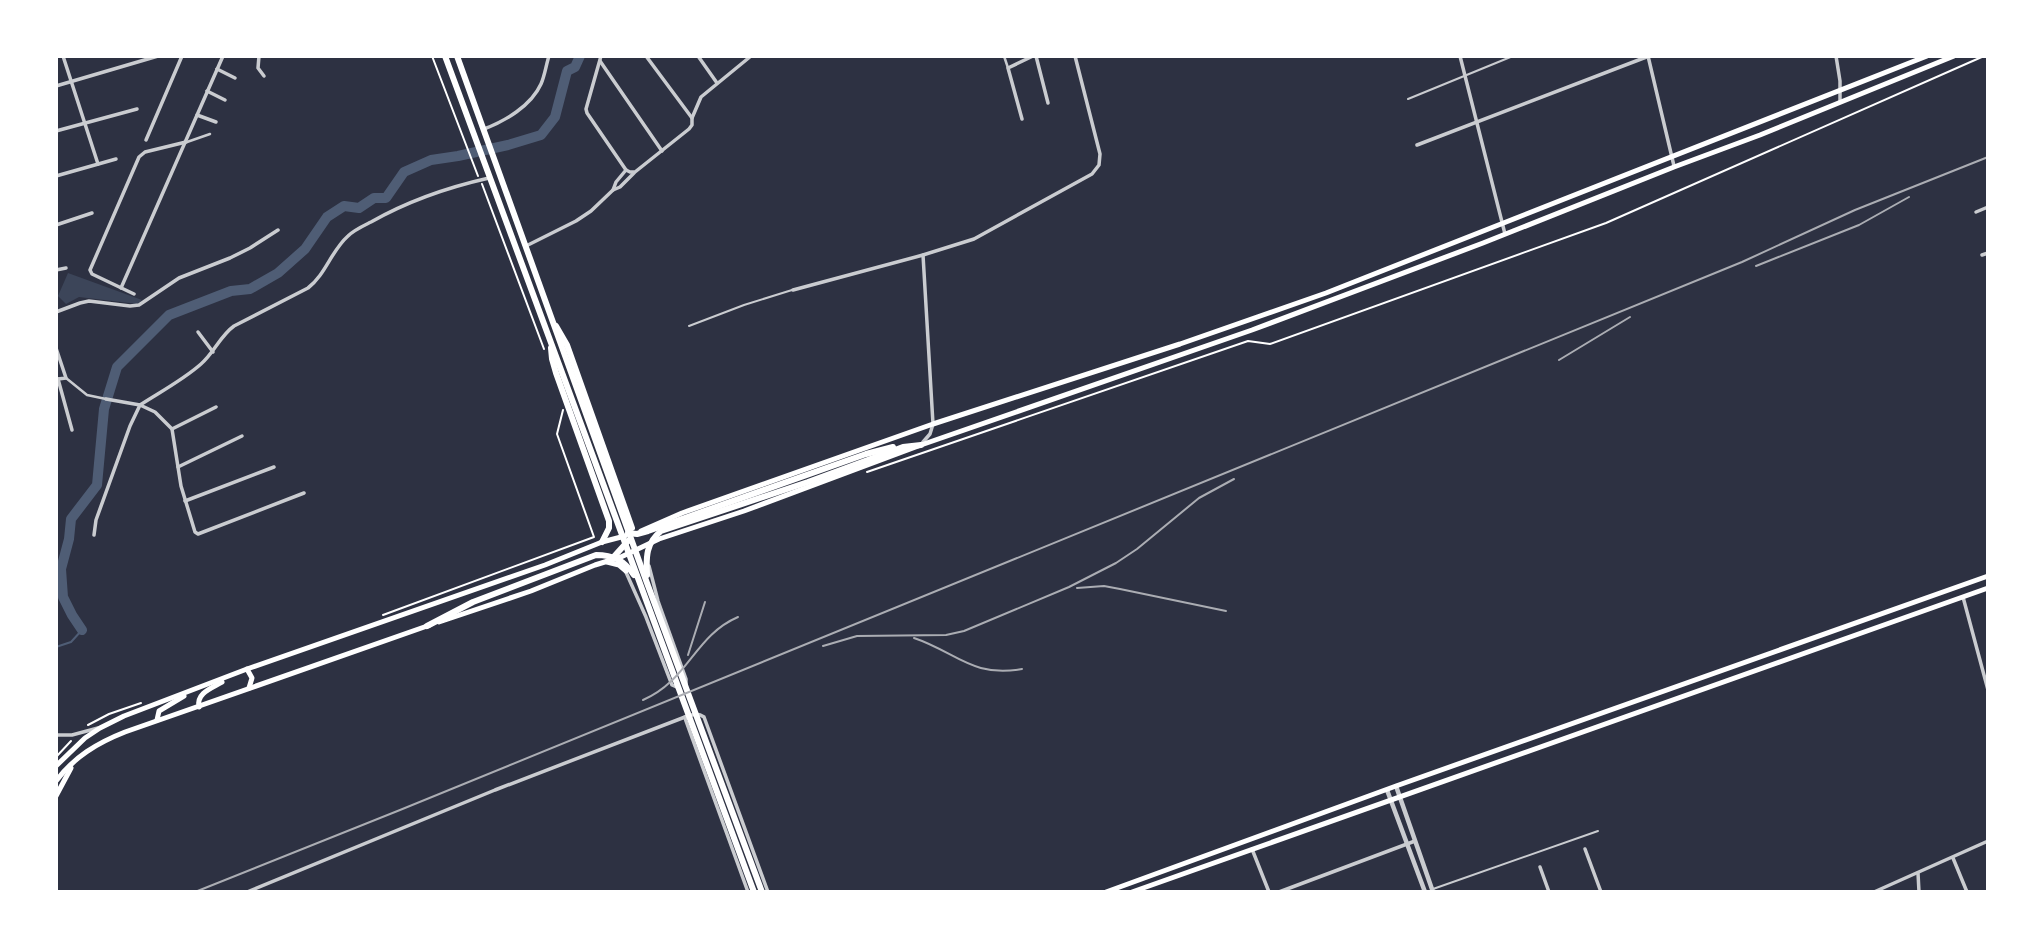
<svg xmlns="http://www.w3.org/2000/svg" width="2044" height="948" font-family="Mulish,sans-serif">
	<style>
		.green { fill: #3c4559 }
		.lines { fill: none; stroke-linecap: round; stroke-linejoin: round }
		.stream { stroke: #4f5d75; stroke-width: 2 }
		.river { stroke: #4f5d75; stroke-width: 10 }
		.path { stroke: #fff; stroke-width: 2 }
		.service { stroke: #caccd0; stroke-width: 2 }
		.pedestrian { stroke: #caccd0; stroke-width: 2.5 }
		.minor { stroke: #caccd0; stroke-width: 3.5 }
		.tertiary { stroke: #caccd0; stroke-width: 4.5 }
		.secondary { stroke: #fff; stroke-width: 5 }
		.primary { stroke: #fff; stroke-width: 5 }
		.trunk { stroke: #fff; stroke-width: 6 }
		.rail { stroke: #abadb3; stroke-width: 2 }
	</style>
	<rect width="100%" height="100%" fill="#2d3142"/>
	<polygon class="green" points="68,273 142,300 138,304 79,297 66,304 58,296"/>
	<g class="lines">
		<polyline class="stream" points="56,647 71,642 82,630"/>
		<polyline class="river" points="82,630 72,615 63,597 61,569 69,539 71,519 97,485 104,409 117,367 169,315 231,291 250,289 278,273 305,249 327,217 344,206 359,208 374,198 386,198 404,172 431,160 458,156 508,145 541,135 555,117 567,71 575,67 580,56"/>
		<g class="path">
			<polyline points="432,56 478,176"/>
			<polyline points="482,184 544,349"/>
			<polyline points="867,472 1248,341 1270,344 1606,223 1984,56"/>
			<polyline points="383,615 594,537 557,434 563,410"/>
			<polyline points="88,725 109,714 141,703"/>
			<polyline points="56,757 71,741"/>
		</g>
		<g class="service">
			<polyline points="1408,99 1513,56"/>
			<polyline points="689,326 744,305 792,290"/>
			<polyline points="1433,889 1598,831"/>
		</g>
		<g class="pedestrian">
			<polyline points="1004,56 1008,68"/>
			<polyline points="187,142 210,134"/>
			<polyline points="66,378 87,395 106,399"/>
		</g>
		<g class="minor">
			<polyline points="63,56 98,164"/>
			<polyline points="259,56 258,68 264,76"/>
			<polyline points="601,56 586,109 587,113 626,170"/>
			<polyline points="646,56 692,118"/>
			<polyline points="698,56 717,83"/>
			<polyline points="1036,56 1048,103"/>
			<polyline points="1460,56 1505,234"/>
			<polyline points="1648,56 1674,166"/>
			<polyline points="1836,56 1840,81 1840,101"/>
			<polyline points="600,61 662,151"/>
			<polyline points="217,69 235,78"/>
			<polyline points="56,86 158,56"/>
			<polyline points="207,91 225,100"/>
			<polyline points="197,115 216,122"/>
			<polyline points="1022,119 1008,68 1033,56"/>
			<path d="M484 129C505 121 531 106 541 84 545 75 546 65 549 56"/>
			<polyline points="56,131 137,109"/>
			<polyline points="146,140 182,56"/>
			<polyline points="1417,145 1649,56"/>
			<polyline points="626,170 630,172 635,172 689,129 692,125 692,118 701,97 751,56"/>
			<polyline points="56,176 116,159"/>
			<polyline points="613,190 616,182 626,170"/>
			<polyline points="1976,212 1988,207"/>
			<polyline points="56,225 92,213"/>
			<polyline points="526,246 576,221 591,211 613,190 620,187 634,173"/>
			<polyline points="1982,255 1988,253"/>
			<polyline points="56,270 66,268"/>
			<polyline points="121,288 223,56"/>
			<polyline points="793,290 923,255 974,239 1092,174 1099,165 1100,154 1075,56"/>
			<polyline points="134,294 92,274 90,270 139,157 145,152 186,142"/>
			<polyline points="56,312 80,303 89,301 130,306 139,305 179,278 230,258 250,248 278,230"/>
			<polyline points="198,332 213,352"/>
			<polyline points="56,348 66,378 58,379"/>
			<polyline points="58,379 72,430"/>
			<polyline points="106,399 140,405 155,412 172,429 181,486 195,532 198,534 304,493"/>
			<path d="M140 405C160 392 183 380 201 364 214 353 220 336 234 326L308 288C326 274 331 251 348 236 354 230 363 226 371 222 408 201 449 187 489 178"/>
			<polyline points="172,429 216,407"/>
			<polyline points="923,442 930,434 933,424 923,255"/>
			<polyline points="178,467 242,436"/>
			<polyline points="185,501 274,467"/>
			<polyline points="94,535 96,520 130,426 140,405"/>
			<polyline points="649,566 658,601 686,679 686,685"/>
			<polyline points="625,570 646,617 672,685 679,688"/>
			<polyline points="1963,597 1988,690"/>
			<polyline points="56,735 72,735 98,728"/>
			<polyline points="1252,849 1269,892"/>
			<polyline points="1585,849 1601,892"/>
			<polyline points="1953,858 1967,892"/>
			<polyline points="1540,867 1549,892"/>
			<polyline points="1918,873 1919,892"/>
			<polyline points="247,892 495,790 685,717"/>
			<path d="M748 892 686 721 685 717C692 715 697 712 704 717L768 892"/>
			<polyline points="1279,892 1415,841"/>
			<polyline points="1874,892 1988,841"/>
		</g>
		<g class="tertiary">
			<polyline points="1396,786 1433,892"/>
			<polyline points="1387,790 1425,892"/>
		</g>
		<g class="secondary">
			<polyline points="1106,892 1396,786 1988,576"/>
			<polyline points="1132,892 1988,588"/>
		</g>
		<g class="primary">
			<polyline points="641,531 682,513 933,424 1180,344 1326,293 1927,56"/>
			<polyline points="607,562 619,565 626,571"/>
			<polyline points="439,622 531,591 595,565 621,557 659,539 744,511 921,445 1252,330 1483,243 1674,167 1760,135 1954,56"/>
			<polyline points="247,669 252,678 249,688"/>
			<path d="M199 707C196 693 212 688 222 682"/>
			<polyline points="157,720 159,711 184,696"/>
			<polyline points="56,766 85,738 100,728 124,716 247,669 545,565 602,542 625,536"/>
			<path d="M56 781C74 757 97 743 125 732L430 625"/>
			<polyline points="56,796 71,768"/>
		</g>
		<g class="trunk">
			<polyline points="445,56 754,892"/>
			<polyline points="457,56 647,583 762,892"/>
			<polyline points="556,326 567,345 632,528"/>
			<polyline points="551,348 552,359 556,373 609,521 609,528 602,542"/>
			<polyline points="628,533 637,534 648,531 866,454 893,447"/>
			<polyline points="610,561 628,541"/>
			<path d="M647 575C646 557 646 543 661 531L808 482 903 447 921 445"/>
			<path d="M427 626 473 602 596 555C613 555 624 560 634 575"/>
		</g>
		<g class="rail">
			<polyline points="1756,266 1859,225 1909,197"/>
			<polyline points="1559,360 1630,317"/>
			<polyline points="1077,588 1104,586 1120,589 1226,611"/>
			<path d="M914 638C956 652 972 678 1022 669"/>
			<polyline points="823,646 857,636 946,635 964,631 1069,587 1116,563 1137,549 1199,498 1234,479"/>
			<polyline points="688,655 705,602"/>
			<path d="M643 700C689 680 694 636 738 617"/>
			<polyline points="195,892 400,810 1742,262 1855,210 1988,157"/>
		</g>
	</g>
	<rect width="2044" height="948" fill="none" stroke="#ffffff" stroke-width="116"/>
</svg>
